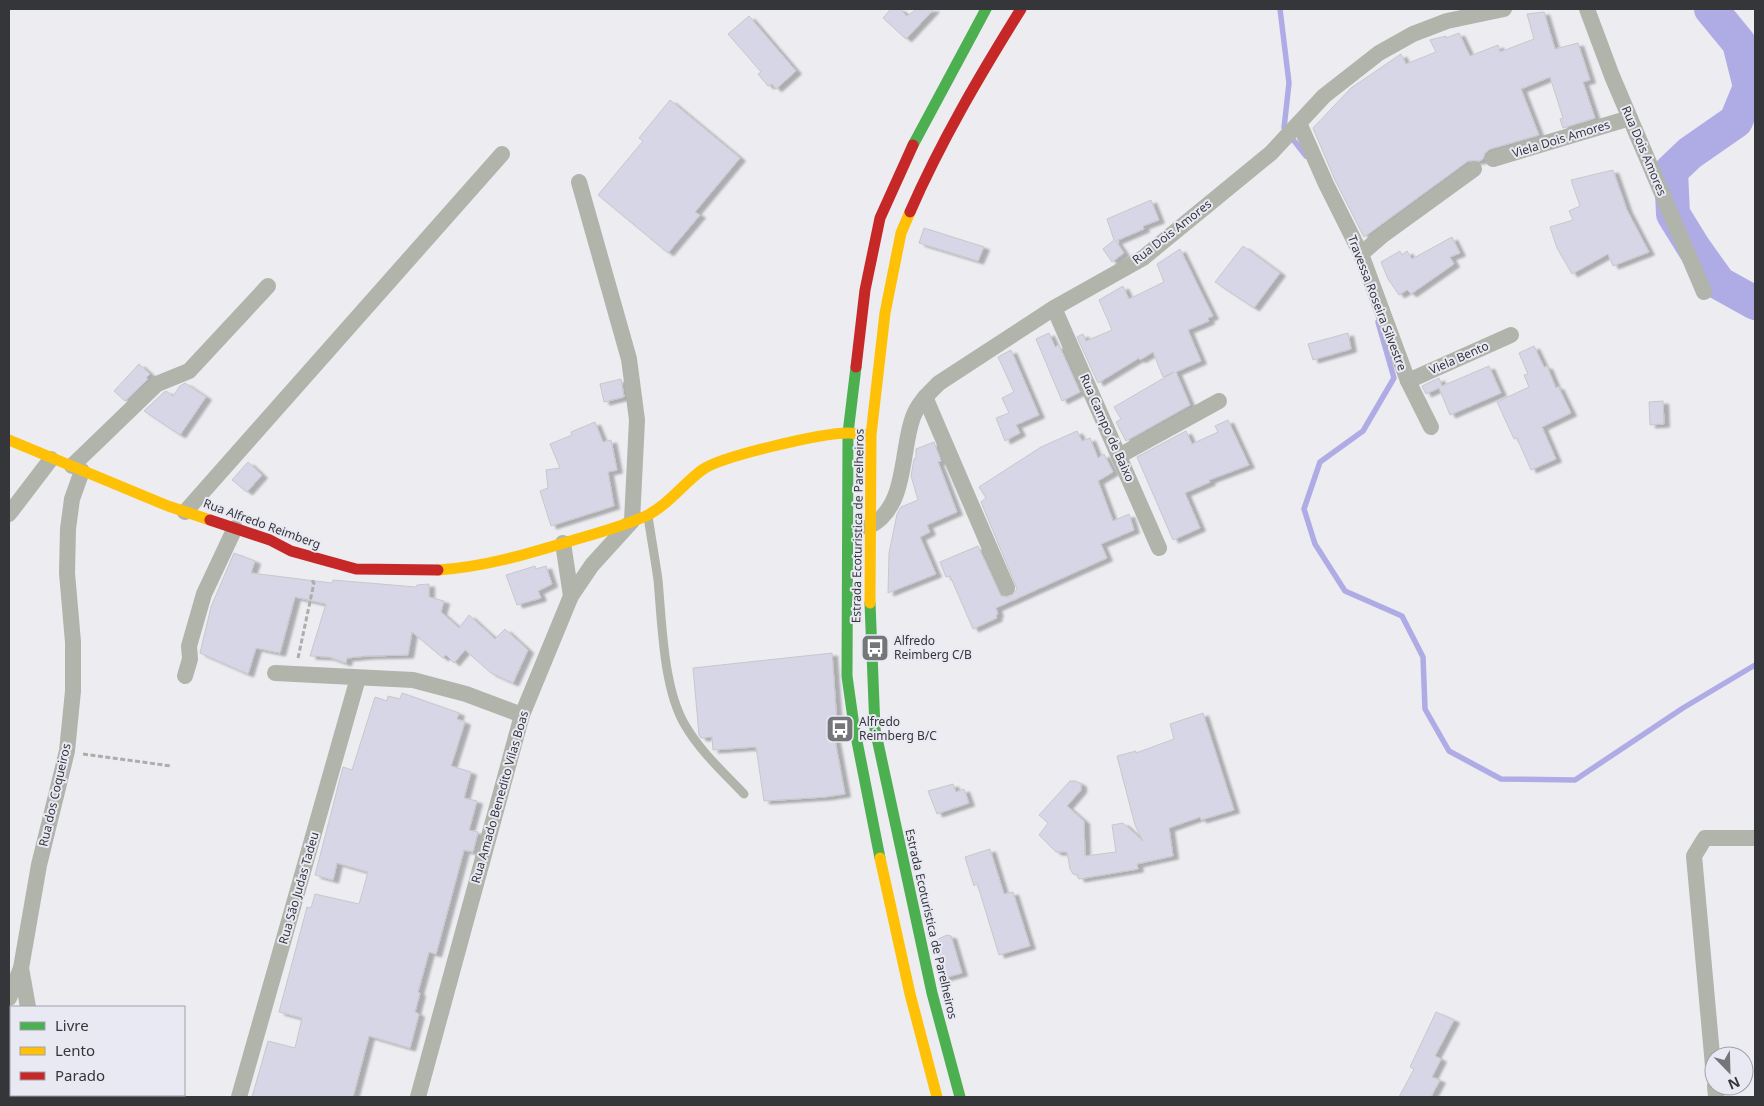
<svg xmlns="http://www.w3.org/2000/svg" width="1764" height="1106" font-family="'Noto Sans',sans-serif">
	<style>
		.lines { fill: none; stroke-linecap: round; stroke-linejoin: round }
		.stream { stroke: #aface5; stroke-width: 5.5 }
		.river { stroke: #aface5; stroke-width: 34 }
		.building { fill: #d7d6e6; stroke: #c7c7cb; filter: url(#shadow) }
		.path { stroke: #abaea9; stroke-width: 3; stroke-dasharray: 5 2.5; stroke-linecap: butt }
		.lane { stroke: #b0b4aa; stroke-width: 9 }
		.street { stroke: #b0b4aa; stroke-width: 16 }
		.fast { stroke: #4caf50; stroke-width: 11 }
		.slow { stroke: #ffc107; stroke-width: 11 }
		.jam { stroke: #c62828; stroke-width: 11 }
		.labels { text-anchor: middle; stroke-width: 4; stroke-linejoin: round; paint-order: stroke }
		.street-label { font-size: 12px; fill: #35363a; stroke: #e9e9f4 }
		.poi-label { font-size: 12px; fill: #35363a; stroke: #e9e9f4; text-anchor: start }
	</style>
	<defs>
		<filter id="shadow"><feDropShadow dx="5.5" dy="3" stdDeviation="1" flood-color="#0004"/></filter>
	</defs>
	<rect width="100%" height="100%" fill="#ececf1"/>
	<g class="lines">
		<g class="stream">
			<polyline points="1280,9 1289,83 1284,128 1306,156"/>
			<polyline points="1378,322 1394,378 1363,431 1320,462 1304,509 1315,544 1345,591 1402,616 1423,657 1425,709 1449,751 1501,779 1575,780 1683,708 1755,665"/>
		</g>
		<polyline class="river" points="1711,9 1739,43 1750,87 1736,121 1690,153 1671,171 1673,214 1694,248 1719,283 1755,303"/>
	</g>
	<g class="building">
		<polygon points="891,9 900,9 907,16 917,9 934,9 906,39 883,18"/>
		<polygon points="1544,12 1555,49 1578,43 1590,80 1583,82 1595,118 1563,128 1560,119 1563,118 1550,77 1521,89 1539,135 1490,149 1485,153 1483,159 1479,161 1468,161 1364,237 1335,180 1313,128 1351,88 1401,54 1406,64 1436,52 1430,40 1446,36 1446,38 1459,33 1470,56 1498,45 1500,52 1534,39 1527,14"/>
		<polygon points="749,16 796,71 776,89 772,84 768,86 758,74 761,72 728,34"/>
		<polygon points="670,100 740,158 695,212 700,215 668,253 598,195 643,141 639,138"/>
		<polygon points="1613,170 1627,210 1649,252 1613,266 1608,254 1572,274 1557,248 1550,227 1573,220 1569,211 1580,206 1571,180"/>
		<polygon points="1151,200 1159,220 1143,226 1144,229 1116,241 1124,253 1112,262 1103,249 1114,240 1107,219"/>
		<polygon points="924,228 984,247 978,261 919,243"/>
		<polygon points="1452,237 1460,253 1450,257 1454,264 1411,294 1407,290 1399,295 1388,279 1381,262 1400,251 1402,255 1407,251 1412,259"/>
		<polygon points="1243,246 1280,273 1254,308 1215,282"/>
		<polygon points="1180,249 1213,316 1208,318 1209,321 1188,330 1201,361 1176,372 1190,405 1126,441 1116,422 1121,419 1114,407 1174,372 1163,377 1153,352 1140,360 1139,358 1098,383 1077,337 1083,334 1086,341 1112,330 1099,300 1123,286 1129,299 1164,282 1157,264"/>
		<polygon points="1049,333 1055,347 1059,345 1080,392 1062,401 1036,339"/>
		<polygon points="1348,333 1351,349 1313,360 1308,344"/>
		<polygon points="1534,346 1544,367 1547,366 1556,388 1558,386 1571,413 1542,427 1556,459 1531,470 1517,438 1514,439 1497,402 1529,387 1524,375 1528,374 1519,353"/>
		<polygon points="1011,350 1039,415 1016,425 1020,433 1005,441 996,418 1009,413 1002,398 1014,392 998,357"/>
		<polygon points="139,364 150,374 146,378 148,379 125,401 114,391"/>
		<polygon points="1489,366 1501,393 1450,415 1439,388 1426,394 1422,386 1439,378 1442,386"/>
		<polygon points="621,379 624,397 604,402 600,384"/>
		<polygon points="185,383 206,397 180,435 144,411 163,393 166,391 173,396 180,386"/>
		<polygon points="1663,401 1664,424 1650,425 1649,402"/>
		<polygon points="1228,420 1249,465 1209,480 1210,482 1185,493 1200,528 1173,540 1137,457 1186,431 1192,444 1218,432 1215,426"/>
		<polygon points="595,422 603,442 611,440 617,470 608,472 614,506 551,526 540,491 548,488 546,470 560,468 550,444 572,435 571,432"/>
		<polygon points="1077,431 1082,441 1090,438 1098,458 1104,454 1113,472 1098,481 1113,521 1129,514 1134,530 1101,544 1107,558 996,608 998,614 996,615 997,618 973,629 950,576 946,577 940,562 978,546 1001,596 1010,597 1017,589 981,502 986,498 979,487 1041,447"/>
		<polygon points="934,442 941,461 938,462 957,512 927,525 930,532 920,537 936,574 888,593 889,553 897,514 901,507 918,500 911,476 914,459 916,458 916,449"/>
		<polygon points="248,462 262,475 247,492 232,480"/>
		<polygon points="234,553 255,561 251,573 332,583 333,580 416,587 417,585 429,584 429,597 444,601 441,612 459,628 469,615 495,639 505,629 528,650 513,683 491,673 465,650 454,663 446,655 443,658 412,632 408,655 367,656 347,658 346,663 329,657 310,656 326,604 295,597 280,653 256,648 248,674 200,653 211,607"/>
		<polygon points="535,566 536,569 546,566 552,584 538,591 541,598 517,605 506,575"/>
		<polygon points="832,653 837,724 832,724 845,794 825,797 764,801 756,747 713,750 712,737 701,738 699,735 693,668"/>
		<polygon points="402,693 459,713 457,719 465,722 451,766 471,772 464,798 477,801 469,830 478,832 473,852 464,850 436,954 429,952 418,992 420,993 415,1012 419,1014 410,1048 369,1036 353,1097 252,1097 268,1041 295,1048 302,1018 279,1012 307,907 311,908 315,894 359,904 368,872 337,863 333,880 315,875 343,767 352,770 375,697 387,701 388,696 400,699"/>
		<polygon points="1203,713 1234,810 1201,820 1200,817 1169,828 1173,856 1137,864 1138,869 1079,879 1078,875 1073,874 1070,869 1067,852 1056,852 1039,835 1048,823 1039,815 1070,781 1076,781 1081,784 1081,790 1067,806 1084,821 1085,856 1116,852 1112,825 1123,823 1143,841 1135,825 1117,756 1136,751 1136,753 1174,739 1170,724"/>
		<polygon points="953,784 956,792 964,789 969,803 937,814 928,791"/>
		<polygon points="990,849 1004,894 1013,892 1030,946 999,955 977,883 974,886 965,857"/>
		<polygon points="947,935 951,936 962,973 944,978 936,940"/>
		<polygon points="1436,1012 1454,1020 1435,1056 1441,1059 1432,1077 1440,1080 1431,1097 1399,1097 1414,1069 1410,1067"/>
	</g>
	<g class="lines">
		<g class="path">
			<polyline points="298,658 314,583 311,579"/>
			<polyline points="83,754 171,766"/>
		</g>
		<path class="lane" d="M648 516C651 537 655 558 658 580 662 622 663 688 685 725 700 751 723 772 744 794"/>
		<g class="street">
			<polyline points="1587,9 1612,76 1704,292"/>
			<polyline points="1299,123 1326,184 1361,254 1408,381 1431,427"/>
			<polyline points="1493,159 1630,118"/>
			<polyline points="1361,254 1383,235 1474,169"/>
			<polyline points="1054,308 1159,548"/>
			<polyline points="1408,381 1511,335"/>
			<polyline points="925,397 1007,588"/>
			<polyline points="1119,456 1219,401"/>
			<polyline points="72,466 157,384 189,371 268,286"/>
			<polyline points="185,512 502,154"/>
			<polyline points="9,514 51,459"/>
			<path d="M868 527C908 508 900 452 913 417 918 403 929 393 939 383L1054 308 1143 258 1271 153 1324 96 1379 53 1413 34 1447 21 1504 9"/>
			<polyline points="563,543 571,596"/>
			<polyline points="275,673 413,680 466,694 522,715"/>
			<polyline points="185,676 190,659 189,646 204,594 235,528"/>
			<polyline points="21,968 28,1007"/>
			<polyline points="9,998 21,968 39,865 67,751 73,691 73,642 67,573 68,529 72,499 82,471"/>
			<polyline points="1714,1077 1694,856 1705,838 1755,838"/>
			<polyline points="1715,1086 1716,1097"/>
			<polyline points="28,1097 28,1095"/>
			<polyline points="239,1097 358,678"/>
			<polyline points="418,1097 522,715 571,596 592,565 632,521 637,420 629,359 579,182"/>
		</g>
		<g class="fast">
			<polyline points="913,145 986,9"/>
			<polyline points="856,367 848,433 847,676 854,726 880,858"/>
			<polyline points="870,603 875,729 932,993 960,1097"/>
		</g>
		<g class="slow">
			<polyline points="9,440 168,506 210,520"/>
			<path d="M438 570C483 567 524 555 567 542 594 534 621 527 646 516 668 505 683 484 702 470 721 456 823 433 848 433 854 433 861 434 867 435"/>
			<polyline points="870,603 871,435 885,313 901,233 910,212"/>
			<polyline points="880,858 910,994 937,1097"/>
		</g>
		<g class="jam">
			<path d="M910 212C941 141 980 75 1021 9"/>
			<polyline points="856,367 865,290 880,218 913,145"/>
			<polyline points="210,520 270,540 291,551 356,569 438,570"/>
		</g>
	</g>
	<defs>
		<symbol id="bus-square" viewBox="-11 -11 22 22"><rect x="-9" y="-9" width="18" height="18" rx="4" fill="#75767a" stroke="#e9e9f4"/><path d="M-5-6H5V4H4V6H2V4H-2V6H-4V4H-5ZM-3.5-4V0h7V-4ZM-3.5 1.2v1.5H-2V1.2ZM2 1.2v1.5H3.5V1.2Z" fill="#fff"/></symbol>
	</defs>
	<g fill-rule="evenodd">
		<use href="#bus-square" x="859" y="632" width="32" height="32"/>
		<use href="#bus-square" x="824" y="713" width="32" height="32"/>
	</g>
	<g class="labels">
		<g class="street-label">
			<text transform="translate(1561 139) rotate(-17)" y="4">Viela Dois Amores</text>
			<text transform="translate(1644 151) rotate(67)" y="4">Rua Dois Amores</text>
			<text transform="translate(1172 232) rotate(-38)" y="4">Rua Dois Amores</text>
			<text transform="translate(1377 303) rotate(69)" y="4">Travessa Roseira Silvestre</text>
			<text transform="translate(1459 358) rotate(-24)" y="4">Viela Bento</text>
			<text transform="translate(1107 428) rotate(66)" y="4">Rua Campo de Baixo</text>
			<text transform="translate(262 524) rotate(20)" y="4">Rua Alfredo Reimberg</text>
			<text transform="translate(858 526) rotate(-89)" y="4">Estrada Ecoturistica de Parelheiros</text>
			<text transform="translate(55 795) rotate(-77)" y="4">Rua dos Coqueiros</text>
			<text transform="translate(500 797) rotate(-74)" y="4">Rua Amado Benedito Vilas Boas</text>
			<text transform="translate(299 888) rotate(-74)" y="4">Rua São Judas Tadeu</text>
			<text transform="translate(931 924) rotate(77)" y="4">Estrada Ecoturistica de Parelheiros</text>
		</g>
		<g class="poi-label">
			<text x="894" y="645">Alfredo<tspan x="894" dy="14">Reimberg C/B</tspan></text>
			<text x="859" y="726">Alfredo<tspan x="859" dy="14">Reimberg B/C</tspan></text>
		</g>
	</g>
	<rect width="1764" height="1106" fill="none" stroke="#35363a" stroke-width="20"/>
	<rect x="10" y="1006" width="175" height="90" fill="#e9e9f4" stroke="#a1a1aa"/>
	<rect x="20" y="1022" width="25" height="8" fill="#4caf50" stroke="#a1a1aa"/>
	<text x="55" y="1031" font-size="15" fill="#35363a">Livre</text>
	<rect x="20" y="1047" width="25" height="8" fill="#ffc107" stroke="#a1a1aa"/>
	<text x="55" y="1056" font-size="15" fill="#35363a">Lento</text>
	<rect x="20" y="1072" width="25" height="8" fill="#c62828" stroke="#a1a1aa"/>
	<text x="55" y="1081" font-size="15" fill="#35363a">Parado</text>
	<g transform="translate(1729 1071) rotate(157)"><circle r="24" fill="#e9e9f4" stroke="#a1a1aa"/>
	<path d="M0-4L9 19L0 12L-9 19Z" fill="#75767a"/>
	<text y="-8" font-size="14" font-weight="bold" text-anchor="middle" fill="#35363a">N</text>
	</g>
</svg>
